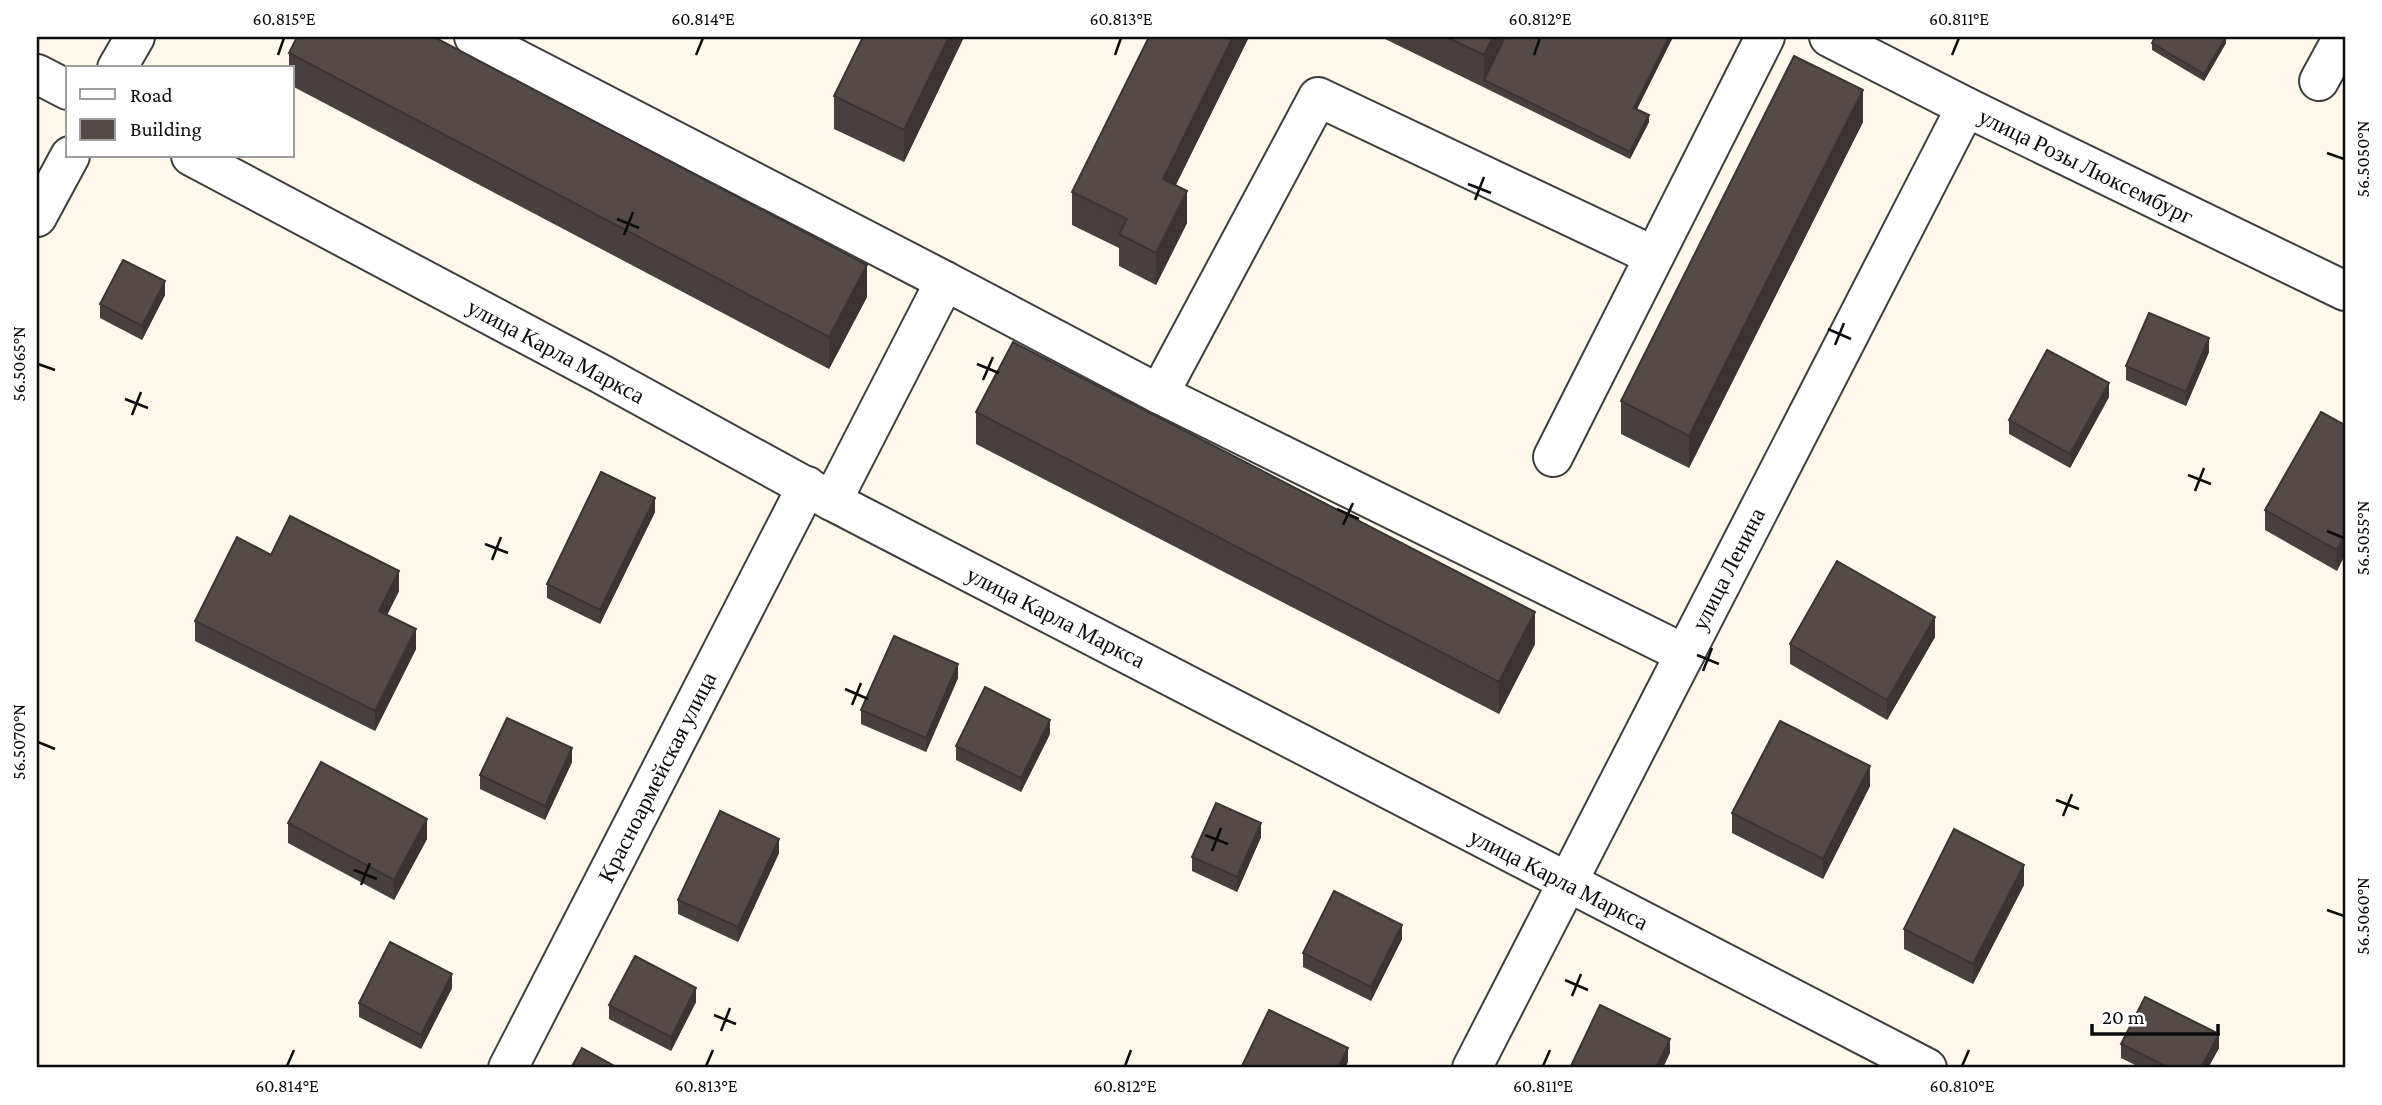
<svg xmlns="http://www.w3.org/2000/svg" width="2382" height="1105" font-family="'Crimson Pro',serif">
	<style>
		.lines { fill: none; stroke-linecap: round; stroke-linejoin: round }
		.minor-casing { stroke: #3f3f3f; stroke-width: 42 }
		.minor { stroke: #fff; stroke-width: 38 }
		.wall { fill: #48403e }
		.shaded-wall { fill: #3b3432 }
		.building { fill: #544b48; stroke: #3b3432; stroke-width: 2 }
		.ticks { fill: none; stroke: #0c0c0c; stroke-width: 2.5 }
		.labels { text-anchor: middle; stroke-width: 7; stroke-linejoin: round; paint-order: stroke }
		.street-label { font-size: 23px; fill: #0c0c0c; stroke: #fff }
		.neatline { fill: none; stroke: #0c0c0c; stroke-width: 2.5 }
		.ticks-label { font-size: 18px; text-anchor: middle; fill: #0c0c0c }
	</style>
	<rect width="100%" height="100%" fill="#fef8eb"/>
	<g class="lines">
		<defs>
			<g id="minor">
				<polyline points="474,37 945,281"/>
				<polyline points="1829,37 1966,107 2345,291"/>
				<polyline points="117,68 135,37"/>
				<polyline points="37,74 68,90"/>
				<polyline points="2319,81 2343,37"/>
				<polyline points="191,156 601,374 832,501 1927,1068"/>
				<polyline points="37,217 70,156"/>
				<polyline points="1159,394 1685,654"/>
				<polyline points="1553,457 1765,37"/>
				<polyline points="832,501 945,281 1159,394 1318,97 1654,256"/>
				<polyline points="508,1068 807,486"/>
				<polyline points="1472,1068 1966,107"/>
			</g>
		</defs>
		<use href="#minor" class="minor-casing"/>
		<use href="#minor" class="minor"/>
	</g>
	<g class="wall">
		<polygon points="964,37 904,162 834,129 834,96"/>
		<polygon points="1149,37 1249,37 1175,186 1187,223 1156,285 1119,266 1119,248 1072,225 1072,192"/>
		<polygon points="1381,37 1673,37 1637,109 1649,122 1630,159"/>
		<polygon points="2226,37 2226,43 2204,81 2152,50 2152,43"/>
		<polygon points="289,53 867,297 829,369 292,86 292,68 289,68"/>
		<polygon points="1863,122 1689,468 1621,434 1621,401"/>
		<polygon points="165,295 142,340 100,318 100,304"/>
		<polygon points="2209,352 2186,406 2126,380 2126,366"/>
		<polygon points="2109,397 2070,468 2009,434 2009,420"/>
		<polygon points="976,412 1535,644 1499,714 976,444"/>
		<polygon points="2345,425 2337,571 2265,530 2265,510"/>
		<polygon points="655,512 600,624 547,598 547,584"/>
		<polygon points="271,555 399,591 387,615 416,649 375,731 195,641 195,621"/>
		<polygon points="1935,637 1887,720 1790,664 1790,644"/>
		<polygon points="958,678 926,752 861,724 861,710"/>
		<polygon points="1050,734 1021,792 956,760 956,746"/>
		<polygon points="572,762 545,820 480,789 480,775"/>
		<polygon points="1870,786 1823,879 1732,833 1732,813"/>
		<polygon points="288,823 427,839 394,900 288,843"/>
		<polygon points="1261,837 1237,892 1192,871 1192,857"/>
		<polygon points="779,853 738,942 678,914 678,900"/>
		<polygon points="2024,885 1973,984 1904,949 1904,929"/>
		<polygon points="1402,939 1371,1001 1303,967 1303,953"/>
		<polygon points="452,988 421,1049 359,1017 359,1003"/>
		<polygon points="696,1002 671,1051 609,1019 609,1005"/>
		<polygon points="2121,1044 2219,1048 2208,1068 2141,1068 2121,1058"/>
	</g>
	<g class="shaded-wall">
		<polygon points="949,37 964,37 904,162 904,130"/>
		<polygon points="1233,37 1249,37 1163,211 1163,179"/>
		<polygon points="1493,37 1509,37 1484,80 1484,55"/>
		<polygon points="1669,37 1673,37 1634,115 1634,108"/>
		<polygon points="2226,37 2226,43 2204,81 2204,74"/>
		<polygon points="1863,90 1863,122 1689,468 1689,436"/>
		<polygon points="1649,115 1649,122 1630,159 1630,152"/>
		<polygon points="1187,191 1187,223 1156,285 1156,253"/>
		<polygon points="867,265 867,297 829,369 829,337"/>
		<polygon points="165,281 165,295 142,340 142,326"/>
		<polygon points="2209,338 2209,352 2186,406 2186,392"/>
		<polygon points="2109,383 2109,397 2070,468 2070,454"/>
		<polygon points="655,498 655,512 600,624 600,610"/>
		<polygon points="2345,535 2345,555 2337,571 2337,550"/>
		<polygon points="399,571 399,591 379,631 379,611"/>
		<polygon points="1535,612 1535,644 1499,714 1499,682"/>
		<polygon points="1935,617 1935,637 1887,720 1887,700"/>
		<polygon points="416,629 416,649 375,731 375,711"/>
		<polygon points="958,664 958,678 926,752 926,738"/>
		<polygon points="1050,720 1050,734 1021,792 1021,778"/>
		<polygon points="572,748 572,762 545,820 545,806"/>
		<polygon points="1870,766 1870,786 1823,879 1823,859"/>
		<polygon points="427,819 427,839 394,900 394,880"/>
		<polygon points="1261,823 1261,837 1237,892 1237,877"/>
		<polygon points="779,839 779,853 738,942 738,927"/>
		<polygon points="2024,865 2024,885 1973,984 1973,964"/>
		<polygon points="1402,925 1402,939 1371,1001 1371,987"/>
		<polygon points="452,974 452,988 421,1049 421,1035"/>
		<polygon points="696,988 696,1002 671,1051 671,1037"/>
		<polygon points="2219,1034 2219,1048 2208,1068 2201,1068"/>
		<polygon points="1670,1039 1670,1053 1663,1068 1656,1068"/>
		<polygon points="1348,1048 1348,1062 1345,1068 1338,1068"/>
	</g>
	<g class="building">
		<polygon points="297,37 434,37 867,265 829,337 289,53"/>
		<polygon points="863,37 949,37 904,130 834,96"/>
		<polygon points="1149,37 1233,37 1163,179 1187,191 1156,253 1119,234 1127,219 1072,192"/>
		<polygon points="1446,37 1493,37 1484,55"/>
		<polygon points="1505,37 1669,37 1634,108 1649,115 1630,152 1484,80"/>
		<polygon points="2155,37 2226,37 2204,74 2152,43"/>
		<polygon points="1794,56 1863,90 1689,436 1621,401"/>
		<polygon points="123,260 165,281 142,326 100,304"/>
		<polygon points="2149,313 2209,338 2186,392 2126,366"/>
		<polygon points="1013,342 1535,612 1499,682 976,412"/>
		<polygon points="2047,350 2109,383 2070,454 2009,420"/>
		<polygon points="2321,412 2345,425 2345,535 2337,550 2265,510"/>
		<polygon points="601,472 655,498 600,610 547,584"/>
		<polygon points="290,516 399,571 379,611 416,629 375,711 195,621 237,537 271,555"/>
		<polygon points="1837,561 1935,617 1887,700 1790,644"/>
		<polygon points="894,636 958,664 926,738 861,710"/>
		<polygon points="985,687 1050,720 1021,778 956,746"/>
		<polygon points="507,718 572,748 545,806 480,775"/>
		<polygon points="1780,721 1870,766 1823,859 1732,813"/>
		<polygon points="321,762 427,819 394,880 288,823"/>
		<polygon points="1216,803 1261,823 1237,877 1192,857"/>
		<polygon points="720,811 779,839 738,927 678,900"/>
		<polygon points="1954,829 2024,865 1973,964 1904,929"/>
		<polygon points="1334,891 1402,925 1371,987 1303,953"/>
		<polygon points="390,942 452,974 421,1035 359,1003"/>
		<polygon points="635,956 696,988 671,1037 609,1005"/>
		<polygon points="2145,997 2219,1034 2201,1068 2169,1068 2121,1044"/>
		<polygon points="1600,1005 1670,1039 1656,1068 1570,1068"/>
		<polygon points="1269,1010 1348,1048 1338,1068 1241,1068"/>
		<polygon points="582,1048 618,1068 571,1068"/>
	</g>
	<path class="ticks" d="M278 55 284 38M696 55 703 38M1115 55 1121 38M1534 55 1540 38M1952 55 1959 38M2327 153 2344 159M1468 184 1491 193M1475 200 1484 177M617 219 639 228M624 235 633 212M1828 329 1851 339M1835 345 1844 323M38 364 55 370M977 364 999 373M983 380 993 357M125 399 148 408M132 415 141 392M2188 475 2211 484M2195 491 2204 468M1337 509 1359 519M1343 525 1353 503M2327 531 2344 538M485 544 508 553M492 560 501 537M1697 655 1719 664M1703 671 1712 648M845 689 868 699M852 705 861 683M38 742 55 749M2056 800 2079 809M2063 816 2072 794M1205 835 1228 844M1212 851 1221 828M354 870 377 879M361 885 370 863M2327 910 2344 916M1565 980 1588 990M1572 996 1581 974M714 1015 736 1024M721 1031 730 1008M287 1066 294 1050M706 1066 713 1050M1125 1066 1131 1050M1543 1066 1550 1050M1962 1066 1969 1050"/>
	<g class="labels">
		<g class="street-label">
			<text transform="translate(2086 166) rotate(26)" y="8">улица Розы Люксембург</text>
			<text transform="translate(556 351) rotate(28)" y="8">улица Карла Маркса</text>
			<text transform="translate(1728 569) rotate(-63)" y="8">улица Ленина</text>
			<text transform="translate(1056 617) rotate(27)" y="8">улица Карла Маркса</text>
			<text transform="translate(657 777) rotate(-63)" y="8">Красноармейская улица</text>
			<text transform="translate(1559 879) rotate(27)" y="8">улица Карла Маркса</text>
		</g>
	</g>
	<rect width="2382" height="1105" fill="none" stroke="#ffffff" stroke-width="77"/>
	<rect x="66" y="66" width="228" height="91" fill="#ffffff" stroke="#9e9e9e" stroke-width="2"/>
	<rect x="80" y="89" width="35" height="10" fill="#ffffff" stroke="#9e9e9e" stroke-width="2"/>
	<text x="130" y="102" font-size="21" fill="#0c0c0c">Road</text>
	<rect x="80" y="119" width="35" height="21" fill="#544b48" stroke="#9e9e9e" stroke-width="2"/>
	<text x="130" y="136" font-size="21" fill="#0c0c0c">Building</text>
	<path d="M2092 1024v10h126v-10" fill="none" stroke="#0c0c0c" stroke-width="3.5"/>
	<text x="2102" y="1024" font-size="21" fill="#0c0c0c" stroke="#ffffff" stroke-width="5" paint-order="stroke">20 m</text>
	<rect x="38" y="38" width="2306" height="1028" class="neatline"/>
	<g class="ticks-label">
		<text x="284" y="25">60.815°E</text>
		<text x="703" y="25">60.814°E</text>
		<text x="1121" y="25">60.813°E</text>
		<text x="1540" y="25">60.812°E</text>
		<text x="1959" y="25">60.811°E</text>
		<text transform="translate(2363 159) rotate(-90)" y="6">56.5050°N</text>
		<text transform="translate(19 364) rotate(-90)" y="6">56.5065°N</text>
		<text transform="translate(2363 538) rotate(-90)" y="6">56.5055°N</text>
		<text transform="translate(19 742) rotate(-90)" y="6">56.5070°N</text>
		<text transform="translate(2363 916) rotate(-90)" y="6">56.5060°N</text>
		<text x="287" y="1092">60.814°E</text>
		<text x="706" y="1092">60.813°E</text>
		<text x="1125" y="1092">60.812°E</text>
		<text x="1543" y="1092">60.811°E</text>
		<text x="1962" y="1092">60.810°E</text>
	</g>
</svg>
